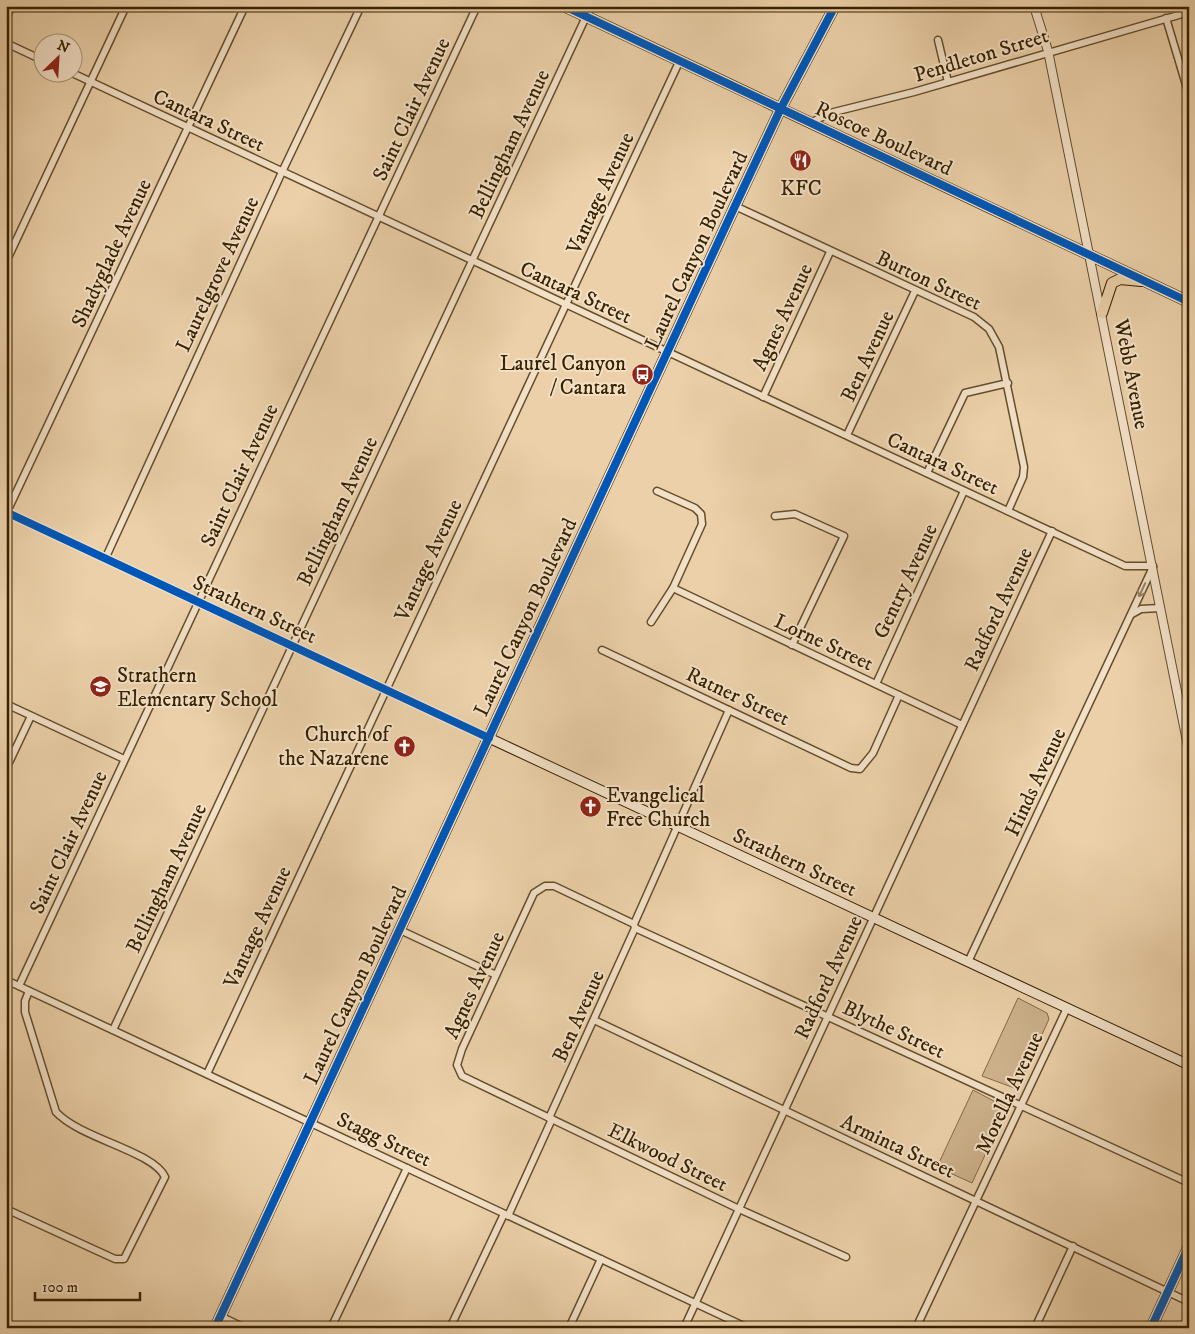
<svg xmlns="http://www.w3.org/2000/svg" width="1195" height="1334" font-family="'IM FELL DW Pica',serif">
	<style>
		.green { fill: #cdb28c; stroke: #826a46 }
		.lines { fill: none; stroke-linecap: round; stroke-linejoin: round }
		.minor-casing { stroke: #654e2a; stroke-width: 9 }
		.tertiary-casing { stroke: #654e2a; stroke-width: 10 }
		.secondary-casing { stroke: #382200; stroke-width: 11 }
		.primary-casing { stroke: #382200; stroke-width: 12 }
		.minor { stroke: #f2e0c7; stroke-width: 6 }
		.tertiary { stroke: #f2e0c7; stroke-width: 8 }
		.secondary { stroke: #f2e0c7; stroke-width: 9 }
		.primary { stroke: #ebd0a9; stroke-width: 10 }
		.cycleway-casing { stroke: #f2e0c7; stroke-width: 11 }
		.cycleway { stroke: #0057b8; stroke-width: 8 }
		.oneway { stroke: #958164 }
		.labels { text-anchor: middle; stroke-width: 4; stroke-linejoin: round; paint-order: stroke }
		.street-label { font-size: 21px; fill: #382200; stroke: #f2e0c7 }
		.poi-label { font-size: 21px; fill: #382200; stroke: #f2e0c7; text-anchor: end }
	</style>
	<rect width="100%" height="100%" fill="#ebd0a9"/>
	<filter id="stains"><feTurbulence type="fractalNoise" baseFrequency=".004" numOctaves="4"/><feColorMatrix values="0 0 0 0 .2 0 0 0 0 .09 0 0 0 0 .02 0 0 0 .5 -.17"/></filter>
	<radialGradient id="worn" r=".72"><stop offset=".6" stop-color="#630" stop-opacity="0"/><stop offset="1" stop-color="#630" stop-opacity=".3"/></radialGradient>
	<g class="green">
		<polygon points="1018,998 1047,1013 1049,1019 1017,1089 982,1076"/>
		<polygon points="973,1090 1007,1108 972,1183 937,1167"/>
	</g>
	<g class="lines">
		<defs>
			<g id="minor">
				<polyline points="6,18 12,6"/>
				<polyline points="1166,18 1189,95"/>
				<polyline points="938,40 948,82"/>
				<polyline points="6,43 42,60"/>
				<polyline points="70,72 1125,566 1153,566"/>
				<polyline points="812,122 830,113 914,92 1189,12"/>
				<polyline points="735,206 974,317 989,329 999,347 1024,467 1023,477 1008,511"/>
				<polyline points="6,262 126,6"/>
				<polyline points="763,397 830,252"/>
				<polyline points="847,435 915,291"/>
				<polyline points="927,473 965,393 1008,383"/>
				<polyline points="6,514 245,6"/>
				<polyline points="775,516 795,514 844,536 792,645"/>
				<polyline points="106,557 282,172 361,6"/>
				<polyline points="673,588 962,725"/>
				<polyline points="1132,614 1141,609 1160,608"/>
				<polyline points="651,622 673,588 702,524 701,514 695,508 657,491"/>
				<polyline points="602,650 851,768 860,769 873,753 899,695"/>
				<polyline points="876,684 964,491"/>
				<polyline points="6,704 124,759"/>
				<polyline points="6,769 31,716"/>
				<polyline points="634,924 729,710"/>
				<polyline points="400,930 496,975"/>
				<polyline points="968,962 1153,567"/>
				<polyline points="6,980 748,1328"/>
				<polyline points="19,986 477,6"/>
				<polyline points="594,1020 1189,1302"/>
				<polyline points="113,1030 591,6"/>
				<polyline points="207,1074 680,60"/>
				<polyline points="549,1118 635,928"/>
				<path d="M6 1209 115 1259H124L165 1177C153 1151 81 1139 56 1112L25 1012V1001L29 991"/>
				<polyline points="508,1216 552,1119"/>
				<polyline points="846,1257 739,1209 462,1076 457,1065 462,1049 534,893 545,886 554,886 634,924 635,928 1189,1183"/>
				<polyline points="220,1316 245,1328"/>
				<polyline points="331,1328 407,1168"/>
				<polyline points="450,1328 504,1214"/>
				<polyline points="569,1328 601,1259"/>
				<polyline points="684,1328 1052,531"/>
				<polyline points="916,1328 1067,1008"/>
				<polyline points="1035,1328 1073,1246"/>
			</g>
			<g id="tertiary">
				<polyline points="1034,6 1048,51 1189,751"/>
				<polyline points="6,512 489,738"/>
			</g>
			<polyline id="secondary" points="489,738 1189,1065"/>
			<g id="primary">
				<polyline points="564,6 1189,302"/>
				<polyline points="1102,313 1112,283 1120,279 1141,281"/>
				<polyline points="215,1328 735,206 781,108 835,6"/>
				<polyline points="1151,1328 1189,1246"/>
			</g>
		</defs>
		<use href="#minor" class="minor-casing"/>
		<use href="#tertiary" class="tertiary-casing"/>
		<use href="#secondary" class="secondary-casing"/>
		<use href="#primary" class="primary-casing"/>
		<use href="#minor" class="minor"/>
		<use href="#tertiary" class="tertiary"/>
		<use href="#secondary" class="secondary"/>
		<use href="#primary" class="primary"/>
		<defs>
			<g id="cycleway">
				<polyline points="564,6 1189,302"/>
				<polyline points="6,512 489,738"/>
				<polyline points="215,1328 735,206 781,108 835,6"/>
				<polyline points="1151,1328 1189,1246"/>
			</g>
		</defs>
		<use href="#cycleway" class="cycleway-casing"/>
		<use href="#cycleway" class="cycleway"/>
	</g>
	<defs><path id="oneway-shaft" d="M-6 0H5M1.5-3L5.5 0L1.5 3" fill="none" stroke-width="1.6" stroke-linecap="round" stroke-linejoin="round" transform="scale(1.25)"/></defs>
	<use class="oneway" href="#oneway-shaft" transform="translate(1142 590) rotate(115)"/>
	<defs>
		<symbol id="restaurant-disc" viewBox="-11 -11 22 22"><circle r="9.5" fill="#8f2418" stroke="#f2e0c7"/><path d="M-5-6h1v4h1v-4h1v4h1v-4h1v5L-1.5 .5V6h-2V.5L-5-1ZM5-6V6H3V1.5H1.5Q1.5-4 5-6Z" fill="#fff"/></symbol>
		<symbol id="bus-disc" viewBox="-11 -11 22 22"><circle r="9.5" fill="#8f2418" stroke="#f2e0c7"/><path d="M-5-6H5V4H4V6H2V4H-2V6H-4V4H-5ZM-3.5-4V0h7V-4ZM-3.5 1.2v1.5H-2V1.2ZM2 1.2v1.5H3.5V1.2Z" fill="#fff"/></symbol>
		<symbol id="school-disc" viewBox="-11 -11 22 22"><circle r="9.5" fill="#8f2418" stroke="#f2e0c7"/><path d="M0-5L7-2L0 1L-7-2ZM-4 1L0 2.5L4 1V4Q0 6-4 4Z" fill="#fff"/></symbol>
		<symbol id="church-disc" viewBox="-11 -11 22 22"><circle r="9.5" fill="#8f2418" stroke="#f2e0c7"/><path d="M-1.2-6h2.4v3.5h3.3v2.4h-3.3V6h-2.4V-.1h-3.3v-2.4h3.3Z" fill="#fff"/></symbol>
	</defs>
	<g fill-rule="evenodd">
		<use href="#restaurant-disc" x="788" y="148" width="25" height="25"/>
		<use href="#bus-disc" x="630" y="362" width="25" height="25"/>
		<use href="#school-disc" x="88" y="674" width="25" height="25"/>
		<use href="#church-disc" x="392" y="734" width="25" height="25"/>
		<use href="#church-disc" x="578" y="794" width="25" height="25"/>
	</g>
	<g class="labels">
		<g class="street-label">
			<text transform="translate(981 55) rotate(-17)" y="7">Pendleton Street</text>
			<text transform="translate(411 109) rotate(-65)" y="7">Saint Clair Avenue</text>
			<text transform="translate(209 120) rotate(25)" y="7">Cantara Street</text>
			<text transform="translate(884 138) rotate(25)" y="7">Roscoe Boulevard</text>
			<text transform="translate(509 144) rotate(-65)" y="7">Bellingham Avenue</text>
			<text transform="translate(600 193) rotate(-65)" y="7">Vantage Avenue</text>
			<text transform="translate(696 250) rotate(-65)" y="7">Laurel Canyon Boulevard</text>
			<text transform="translate(111 253) rotate(-65)" y="7">Shadyglade Avenue</text>
			<text transform="translate(217 274) rotate(-65)" y="7">Laurelgrove Avenue</text>
			<text transform="translate(929 280) rotate(25)" y="7">Burton Street</text>
			<text transform="translate(576 292) rotate(25)" y="7">Cantara Street</text>
			<text transform="translate(782 317) rotate(-65)" y="7">Agnes Avenue</text>
			<text transform="translate(867 356) rotate(-65)" y="7">Ben Avenue</text>
			<text transform="translate(1132 374) rotate(79)" y="7">Webb Avenue</text>
			<text transform="translate(943 463) rotate(25)" y="7">Cantara Street</text>
			<text transform="translate(239 475) rotate(-65)" y="7">Saint Clair Avenue</text>
			<text transform="translate(337 511) rotate(-65)" y="7">Bellingham Avenue</text>
			<text transform="translate(428 560) rotate(-65)" y="7">Vantage Avenue</text>
			<text transform="translate(905 581) rotate(-65)" y="7">Gentry Avenue</text>
			<text transform="translate(255 609) rotate(25)" y="7">Strathern Street</text>
			<text transform="translate(998 609) rotate(-65)" y="7">Radford Avenue</text>
			<text transform="translate(525 617) rotate(-65)" y="7">Laurel Canyon Boulevard</text>
			<text transform="translate(824 642) rotate(25)" y="7">Lorne Street</text>
			<text transform="translate(738 696) rotate(25)" y="7">Ratner Street</text>
			<text transform="translate(1035 782) rotate(-65)" y="7">Hinds Avenue</text>
			<text transform="translate(68 842) rotate(-65)" y="7">Saint Clair Avenue</text>
			<text transform="translate(795 862) rotate(25)" y="7">Strathern Street</text>
			<text transform="translate(166 878) rotate(-65)" y="7">Bellingham Avenue</text>
			<text transform="translate(257 927) rotate(-65)" y="7">Vantage Avenue</text>
			<text transform="translate(828 977) rotate(-65)" y="7">Radford Avenue</text>
			<text transform="translate(355 985) rotate(-65)" y="7">Laurel Canyon Boulevard</text>
			<text transform="translate(474 985) rotate(-65)" y="7">Agnes Avenue</text>
			<text transform="translate(578 1016) rotate(-66)" y="7">Ben Avenue</text>
			<text transform="translate(894 1029) rotate(25)" y="7">Blythe Street</text>
			<text transform="translate(1009 1093) rotate(-65)" y="7">Morella Avenue</text>
			<text transform="translate(384 1139) rotate(25)" y="7">Stagg Street</text>
			<text transform="translate(898 1146) rotate(25)" y="7">Arminta Street</text>
			<text transform="translate(668 1157) rotate(26)" y="7">Elkwood Street</text>
		</g>
		<g class="poi-label">
			<text x="801" y="195" text-anchor="middle">KFC</text>
			<text x="626" y="370">Laurel Canyon<tspan x="626" dy="24">/ Cantara</tspan></text>
			<text x="117" y="682" text-anchor="start">Strathern<tspan x="117" dy="24">Elementary School</tspan></text>
			<text x="389" y="741">Church of<tspan x="389" dy="24">the Nazarene</tspan></text>
			<text x="606" y="802" text-anchor="start">Evangelical<tspan x="606" dy="24">Free Church</tspan></text>
		</g>
	</g>
	<rect width="1195" height="1334" fill="none" stroke="#ebd0a9" stroke-width="25"/>
	<rect x="8" y="8" width="1180" height="1319" fill="none" stroke="#382200" stroke-width="2.5"/>
	<rect x="12" y="12" width="1170" height="1309" fill="none" stroke="#382200"/>
	<g transform="translate(58 58) rotate(25)"><circle r="24" fill="#f2e0c7" stroke="#a89477"/>
	<path d="M0-4L9 19L0 12L-9 19Z" fill="#8f2418"/>
	<text y="-8" font-size="14" font-weight="bold" text-anchor="middle" fill="#382200">N</text>
	</g>
	<path d="M35 1292v8h105v-8" fill="none" stroke="#382200" stroke-width="2.5"/>
	<text x="42" y="1292" font-size="15" fill="#382200" stroke="#f2e0c7" stroke-width="4" paint-order="stroke">100 m</text>
	<rect width="100%" height="100%" filter="url(#stains)"/>
	<rect width="100%" height="100%" fill="url(#worn)"/>
</svg>
